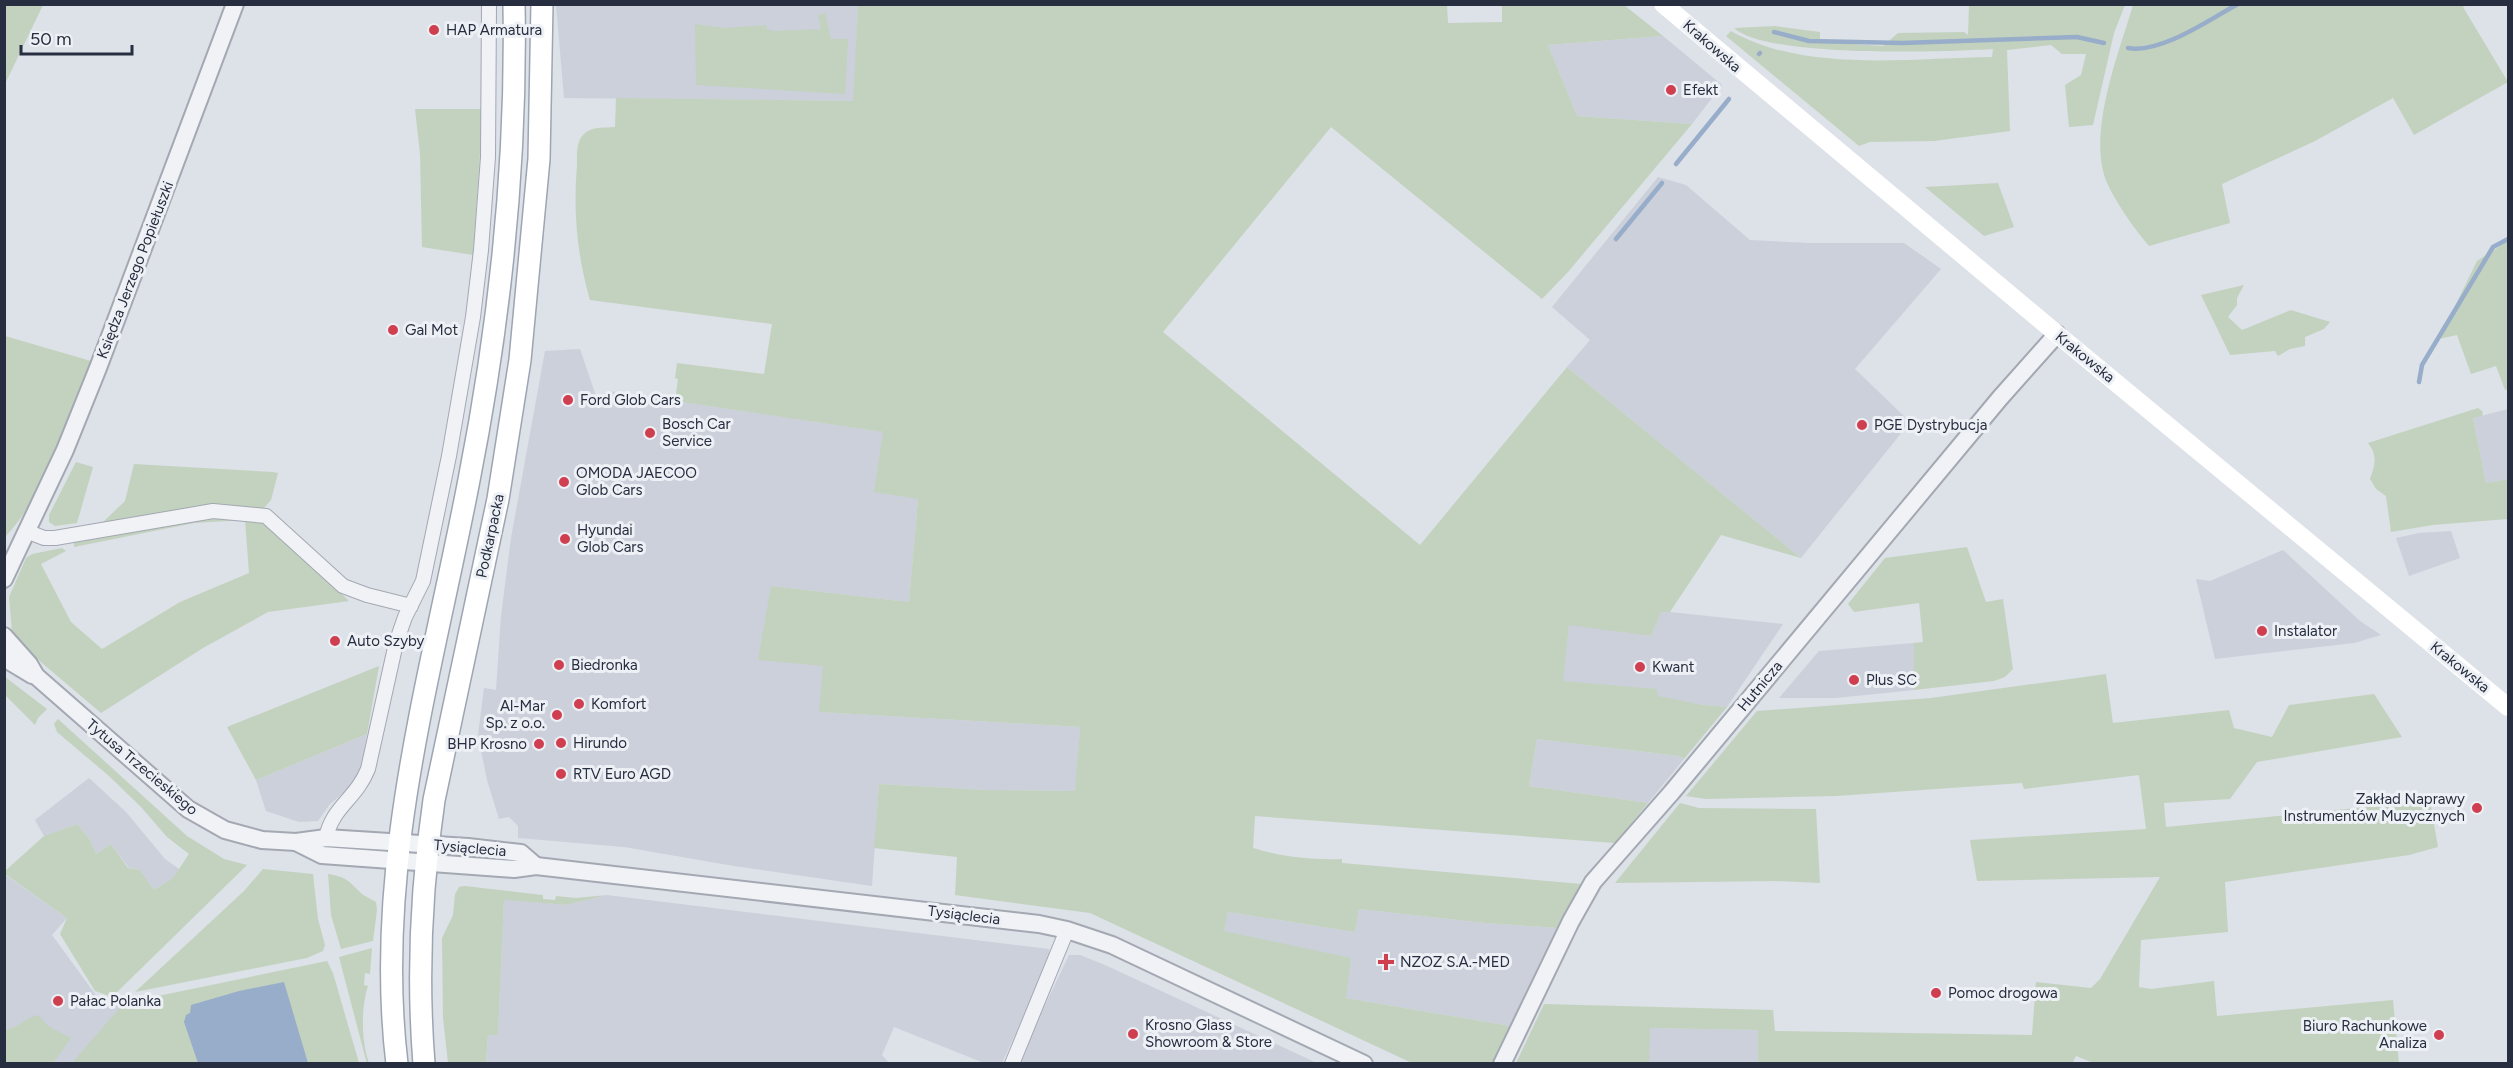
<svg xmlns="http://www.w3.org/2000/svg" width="2513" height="1068" font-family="Figtree,sans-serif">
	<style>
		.built { fill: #cbd0da }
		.green { fill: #c3d2be }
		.water { fill: #97adc9 }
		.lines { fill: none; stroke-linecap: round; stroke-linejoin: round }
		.stream { stroke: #97adc9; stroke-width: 4.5 }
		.minor-casing { stroke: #a3a8b2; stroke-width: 16 }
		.tertiary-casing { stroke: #a3a8b2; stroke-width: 20 }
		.primary-casing { stroke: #9da5b3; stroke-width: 24 }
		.minor { stroke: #f0f2f6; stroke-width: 14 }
		.tertiary { stroke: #f0f2f6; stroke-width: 16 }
		.secondary { stroke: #fff; stroke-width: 18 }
		.primary { stroke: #fff; stroke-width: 21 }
		.poi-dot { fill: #d03f4f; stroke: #edf0f5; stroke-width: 2 }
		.labels { text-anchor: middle; stroke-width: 6; stroke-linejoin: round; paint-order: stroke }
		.poi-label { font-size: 15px; fill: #272e3f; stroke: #edf0f5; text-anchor: start }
		.street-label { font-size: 15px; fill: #272e3f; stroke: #edf0f5 }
	</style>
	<rect width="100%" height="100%" fill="#dde1e8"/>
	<g class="built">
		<polygon points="556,5 858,5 854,101 564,98"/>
		<polygon points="1663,36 1722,85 1692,124 1577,116 1548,45"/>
		<polygon points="1658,177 1686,185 1750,240 1809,243 1904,243 1941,269 1855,369 1910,422 1801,558 1567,367 1590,340 1552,307"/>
		<polygon points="580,349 597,399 609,391 884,432 918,499 909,602 771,586 824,666 820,712 1080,727 1076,791 987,790 879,784 872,886 734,866 624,847 518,838 518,826 509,817 499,819 487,780 478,735 484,688 496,690 501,616 511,538 545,351"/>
		<polygon points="2508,409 2508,479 2486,483 2473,418"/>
		<polygon points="2451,531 2460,558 2409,576 2396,538 2419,533"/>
		<polygon points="2283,550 2360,621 2381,635 2354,643 2215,659 2196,579 2210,581"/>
		<polygon points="1661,611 1783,624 1727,707 1704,705 1562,681 1569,624 1651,636"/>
		<polygon points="1914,643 1914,690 1836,698 1779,698 1819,651"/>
		<polygon points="367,734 361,770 352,786 330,804 318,821 299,822 266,811 256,780"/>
		<polygon points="1537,739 1679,756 1684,759 1648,803 1529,786"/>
		<polygon points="89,778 126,812 165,859 179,869 173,878 154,890 140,870 129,868 111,844 96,854 89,838 77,824 44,836 35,820"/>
		<polygon points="4,874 67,918 52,935 98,998 124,1003 161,996 183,1063 5,1063"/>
		<polygon points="607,895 1049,949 1049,961 1002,1063 984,1063 894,1027 882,1055 889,1063 486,1064 488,1035 498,1034 504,899 566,905"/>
		<polygon points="1359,909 1485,923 1557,928 1510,1026 1346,998 1223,931 1228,912 1355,932"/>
		<polygon points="1069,955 1080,955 1105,965 1317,1063 1017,1064"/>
		<polygon points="1649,1028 1759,1030 1758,1063 1649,1064"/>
	</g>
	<g class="green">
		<polygon points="5,4 43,5 5,84 4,5"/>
		<path d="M1447 4 1448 23 1502 22V5H1624L1663 36 1548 45 1577 116 1692 124 1568 272 1542 299 1331 127 1163 332 1420 545 1567 367 1801 558 1721 535 1670 612H1661L1651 636 1569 625 1563 681 1657 689 1658 696 1704 705 1727 707 1684 759 1679 756 1537 739 1529 786 1648 803 1615 843 1255 816 1253 848C1283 857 1311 860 1342 859V863L1582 884 1557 928 1485 923 1359 909 1355 932 1228 912 1224 931 1351 958 1346 998 1510 1026 1493 1064 1412 1063 1090 913 955 895 957 857 874 848 879 784 987 790 1075 791 1080 727 819 712 823 666 758 660 771 586 909 602 918 499 874 492 883 432 675 401 678 379 675 378 677 363 764 374 772 324 590 300C577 255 573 211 577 165 577 155 576 141 584 134 591 126 606 128 615 127L616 98 853 101 858 5Z"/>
		<path d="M1969 5H2125L2114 33 2093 125 2069 127 2065 85 2081 75 2086 54H2062L2051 45 2007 50 2010 131 1934 141 1870 142 1859 146 1726 36 1731 31C1804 73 1909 58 1992 57L1993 49C1945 52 1766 58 1734 28L1775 26 1820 32V42L1883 46 1898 33 1964 32 1968 35Z"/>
		<path d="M2133 5H2467L2463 7 2508 82 2414 135 2393 98 2315 141 2222 184 2230 223 2149 246C2133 227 2119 207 2108 185 2085 137 2119 53 2133 5Z"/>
		<polygon points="825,13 831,39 848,39 845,94 696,85 695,24 723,28 766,25 767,29 773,31 821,29 818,15"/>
		<polygon points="415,109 483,109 473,255 422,247 420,154"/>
		<polygon points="1998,183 2014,227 1984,236 1925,187"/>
		<polygon points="2508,241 2508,389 2505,390 2496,366 2471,374 2457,335 2439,339 2477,261"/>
		<polygon points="2244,285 2237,298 2237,305 2228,317 2242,330 2291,310 2330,322 2324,329 2305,337 2305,346 2290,349 2278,356 2275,351 2230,355 2201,295"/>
		<path d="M5 336 91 361C68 420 49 490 5 537Z"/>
		<path d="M2478 408 2483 412 2482 416 2473 418 2486 483 2508 479V519L2433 525 2391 532 2386 496 2376 489 2370 479C2375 465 2378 456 2368 443Z"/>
		<polygon points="76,462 93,467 77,523 55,526 49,522 49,515"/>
		<polygon points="134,464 273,472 278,473 271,500 264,508 102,523 125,501"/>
		<polygon points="216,515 264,521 293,546 349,601 268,612 203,648 101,713 35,657 12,631 9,597 26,558 32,554 62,548 66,551 41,564 71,622 102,649 180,602 249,573 245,520 194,523 74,547 74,540"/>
		<polygon points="1967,547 1986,602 2003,599 2013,669 2005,677 1994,681 1914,690 1914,643 1923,642 1919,603 1854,612 1848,604 1885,558"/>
		<polygon points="379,666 367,734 256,780 227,727"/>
		<polygon points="2106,674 2113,723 2229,710 2234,728 2272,737 2289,705 2374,694 2402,737 2257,762 2230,799 2164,803 2166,827 2398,804 2429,795 2438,847 2409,855 2225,882 2228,932 2141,940 2139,987 2151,989 2214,981 2217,1016 2393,1000 2399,1063 2096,1064 2076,1056 2072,1064 1758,1064 1758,1030 1650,1028 1649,1063 1516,1063 1544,1004 1773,1010 1775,1031 2032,1035 2036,982 2091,988 2100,979 2160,877 1977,881 1970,840 2146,829 2139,775 2024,789 2022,783 1836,796 1706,799 1686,796 1757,711 1931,698"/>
		<polygon points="5,677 47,709 38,718 35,725 5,695"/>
		<polygon points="58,719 187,836 224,859 247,865 112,997 95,991 60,934 67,918 5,874 5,871 44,836 77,824 89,838 96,854 111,844 128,868 140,870 154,890 173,878 189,854 167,837 141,807 109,776 57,732 54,724"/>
		<polygon points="1680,803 1699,808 1816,809 1820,883 1777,881 1615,883"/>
		<polygon points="263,869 313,874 318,919 325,945 323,951 307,958 135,992 244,891"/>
		<path d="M328 874C348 877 349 882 362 894 366 897 371 899 376 902L377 910 373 941 341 949 331 915Z"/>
		<polygon points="465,886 543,895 543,899 555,900 556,896 576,898 607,895 566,905 504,900 498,1035 488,1035 486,1063 448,1063 443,1018 442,938 453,915 455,894 459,887"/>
		<path d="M372 948 370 974 365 973 364 985 368 986C361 1007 361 1041 369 1063L367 1064 339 957Z"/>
		<polygon points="327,961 333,973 359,1063 71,1064 124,1003"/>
		<path d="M38 1015 48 1026 71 1038 53 1063H5V1030C18 1028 25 1018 38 1015Z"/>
	</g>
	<polygon class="water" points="284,982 308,1063 198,1063 184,1022 186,1015 190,1013 191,1005 239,991"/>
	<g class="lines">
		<g class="stream">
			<polyline points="1774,32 1809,41 1902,43 2077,37 2104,43"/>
			<path d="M2128 48C2161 54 2210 19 2238 4"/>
			<polyline points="1759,54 1760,53"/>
			<polyline points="1676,164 1729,99"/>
			<polyline points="1616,239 1662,183"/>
			<polyline points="2419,382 2422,365 2493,247 2508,239"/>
		</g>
		<defs>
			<g id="minor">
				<polyline points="26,531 44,538 55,538 213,511 266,516 343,586 367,595 411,606"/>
				<path d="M326 838C332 807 356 799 368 769L396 643 405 617 423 581 449 456 473 317 481 250 488 157 489 4"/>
				<polyline points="1012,1064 1067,930"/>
			</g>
			<g id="tertiary">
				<polyline points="4,579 65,450 98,368 235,4"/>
				<polyline points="4,636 29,664 36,676 188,809 225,830 262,840 296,842 326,838 468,847 521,853 536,866"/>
				<polyline points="4,658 32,675"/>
				<polyline points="296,842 322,855 514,869 536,866 1039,924 1067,930 1112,945 1364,1064"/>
				<polyline points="1502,1064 1571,921 1593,882 1672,792 2000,398 2057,334"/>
			</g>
			<g id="primary">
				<path d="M397 1064C373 865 432 673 469 480 500 323 517 165 514 4"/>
				<path d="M424 1064C417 976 421 888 434 800L498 499 520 360 539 159 542 4"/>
			</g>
		</defs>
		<use href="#minor" class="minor-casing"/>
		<use href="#tertiary" class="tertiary-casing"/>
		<use href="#primary" class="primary-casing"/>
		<use href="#minor" class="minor"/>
		<use href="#tertiary" class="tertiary"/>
		<polyline class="secondary" points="1663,4 2057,334 2508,707"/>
		<use href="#primary" class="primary"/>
	</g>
	<g class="poi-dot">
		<circle cx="434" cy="30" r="6"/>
		<circle cx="1671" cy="90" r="6"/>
		<circle cx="393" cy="330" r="6"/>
		<circle cx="568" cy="400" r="6"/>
		<circle cx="1862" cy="425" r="6"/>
		<circle cx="650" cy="433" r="6"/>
		<circle cx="564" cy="482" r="6"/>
		<circle cx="565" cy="539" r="6"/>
		<circle cx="2262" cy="631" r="6"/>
		<circle cx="335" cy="641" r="6"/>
		<circle cx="559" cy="665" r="6"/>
		<circle cx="1640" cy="667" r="6"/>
		<circle cx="1854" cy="680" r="6"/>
		<circle cx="579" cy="704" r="6"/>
		<circle cx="557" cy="715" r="6"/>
		<circle cx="561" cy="743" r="6"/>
		<circle cx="539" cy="744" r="6"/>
		<circle cx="561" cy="774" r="6"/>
		<circle cx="2477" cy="808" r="6"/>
		<path d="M1383 953h6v6h6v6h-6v6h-6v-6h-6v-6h6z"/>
		<circle cx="1936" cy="993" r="6"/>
		<circle cx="58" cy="1001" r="6"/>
		<circle cx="1133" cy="1034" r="6"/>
		<circle cx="2439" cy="1035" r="6"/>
	</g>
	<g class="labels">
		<g class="poi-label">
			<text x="446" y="35">HAP Armatura</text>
			<text x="1683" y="95">Efekt</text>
			<text x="405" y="335">Gal Mot</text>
			<text x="580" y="405">Ford Glob Cars</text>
			<text x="662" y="429">Bosch Car<tspan x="662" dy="17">Service</tspan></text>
			<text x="1874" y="430">PGE Dystrybucja</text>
			<text x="576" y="478">OMODA JAECOO<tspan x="576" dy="17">Glob Cars</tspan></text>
			<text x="577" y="535">Hyundai<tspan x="577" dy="17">Glob Cars</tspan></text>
			<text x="2274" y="636">Instalator</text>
			<text x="347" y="646">Auto Szyby</text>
			<text x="571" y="670">Biedronka</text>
			<text x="1652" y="672">Kwant</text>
			<text x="1866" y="685">Plus SC</text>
			<text x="591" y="709">Komfort</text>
			<text x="545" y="711" text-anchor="end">Al-Mar<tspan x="545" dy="17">Sp. z o.o.</tspan></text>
			<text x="573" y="748">Hirundo</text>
			<text x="527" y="749" text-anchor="end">BHP Krosno</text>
			<text x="573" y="779">RTV Euro AGD</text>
			<text x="2465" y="804" text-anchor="end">Zakład Naprawy<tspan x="2465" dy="17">Instrumentów Muzycznych</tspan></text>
			<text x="1400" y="967">NZOZ S.A.-MED</text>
			<text x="1948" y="998">Pomoc drogowa</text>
			<text x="70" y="1006">Pałac Polanka</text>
			<text x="1145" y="1030">Krosno Glass<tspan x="1145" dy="17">Showroom &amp; Store</tspan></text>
			<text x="2427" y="1031" text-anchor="end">Biuro Rachunkowe<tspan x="2427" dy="17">Analiza</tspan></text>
		</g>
		<g class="street-label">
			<text transform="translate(1712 46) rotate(41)" y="5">Krakowska</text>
			<text transform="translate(135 270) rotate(-69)" y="5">Księdza Jerzego Popiełuszki</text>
			<text transform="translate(2085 357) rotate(39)" y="5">Krakowska</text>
			<text transform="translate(490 536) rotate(-78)" y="5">Podkarpacka</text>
			<text transform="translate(2460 667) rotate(39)" y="5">Krakowska</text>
			<text transform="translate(1760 686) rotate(-50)" y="5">Hutnicza</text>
			<text transform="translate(142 767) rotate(40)" y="5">Tytusa Trzecieskiego</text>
			<text transform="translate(470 848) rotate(5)" y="5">Tysiąclecia</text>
			<text transform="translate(964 915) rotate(7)" y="5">Tysiąclecia</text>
		</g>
	</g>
	<rect width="2513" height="1068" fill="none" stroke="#272e3f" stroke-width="12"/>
	<path d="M21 45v9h111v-9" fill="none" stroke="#272e3f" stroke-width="3"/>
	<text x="30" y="45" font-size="18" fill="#272e3f" stroke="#edf0f5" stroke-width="4.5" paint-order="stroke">50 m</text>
</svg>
